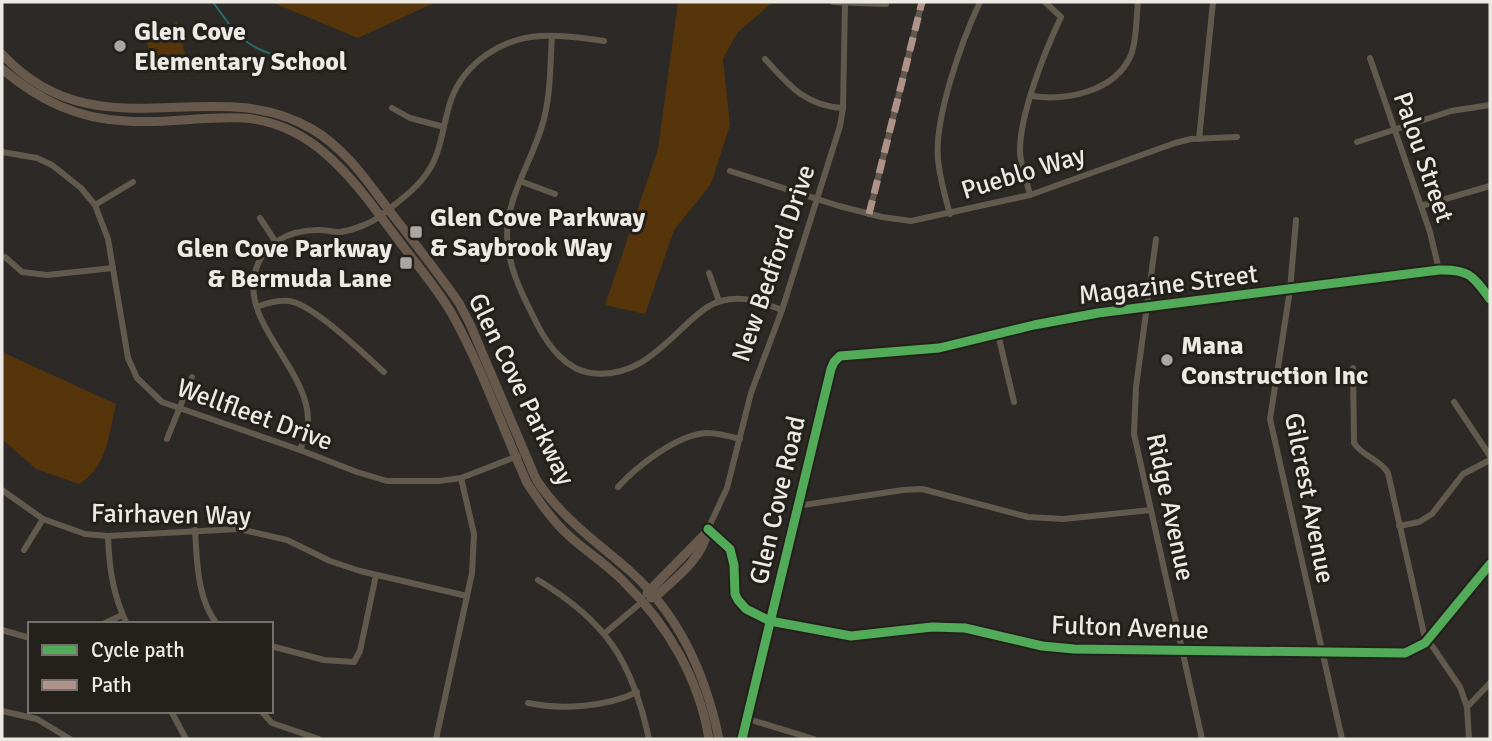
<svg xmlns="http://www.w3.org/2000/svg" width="1492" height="741" font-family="Signika,sans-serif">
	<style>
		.green { fill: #56350a }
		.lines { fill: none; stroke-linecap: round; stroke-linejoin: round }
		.stream { stroke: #276a6c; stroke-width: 2 }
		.street { stroke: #635a4e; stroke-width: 6 }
		.secondary { stroke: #67594b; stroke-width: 9 }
		.quiet { stroke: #af9288; stroke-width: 7; stroke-dasharray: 14 7; stroke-linecap: butt }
		.cycleway-casing { stroke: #24201b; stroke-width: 13 }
		.cycleway { stroke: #51ab58; stroke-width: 9 }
		.poi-dot { fill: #a9a6a3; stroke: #24201b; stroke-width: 2.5 }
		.labels { text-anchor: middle; stroke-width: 6; stroke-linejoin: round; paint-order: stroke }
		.poi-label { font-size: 26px; font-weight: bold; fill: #edeae6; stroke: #24201b; text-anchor: start }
		.street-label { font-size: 26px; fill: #edeae6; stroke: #24201b }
	</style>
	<rect width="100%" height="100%" fill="#2c2926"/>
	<g class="green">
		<polygon points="271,2 436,2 358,38"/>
		<polygon points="678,2 773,2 737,33 723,59 730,125 711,184 674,230 645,314 605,305 658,149"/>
		<polygon points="177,22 187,61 151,67 147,41"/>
		<path d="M2 352 116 404C108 436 108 466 79 484L36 469 2 439Z"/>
	</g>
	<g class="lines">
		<path class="stream" d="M213 2C232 28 239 43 271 54"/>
		<g class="street">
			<polyline points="833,2 886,4"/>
			<path d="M552 36C550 66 551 97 542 126 531 163 507 196 507 236 508 269 524 298 538 326 549 347 567 370 591 373 635 379 661 348 690 321 699 313 709 304 721 301 743 295 762 302 782 310"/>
			<polyline points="1370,58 1430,232 1439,270"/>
			<path d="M765 59C789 85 805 106 843 108"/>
			<path d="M1032 96C1066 101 1115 92 1131 55 1137 39 1136 19 1138 2"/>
			<polyline points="392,108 410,118 444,127"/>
			<polyline points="1199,139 1213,2"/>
			<polyline points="1357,142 1451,111 1490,105"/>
			<polyline points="2,152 37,158 52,165 81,188 95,205 108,239 128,358 137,378 162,402 300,450 357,472 387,481 439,481 461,478 518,456"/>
			<polyline points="730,171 839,206 882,217 911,221 1030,195 1175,143 1191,139 1237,137"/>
			<polyline points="520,181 555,194"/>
			<path d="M1030 195C1027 182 1021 167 1020 153 1019 115 1045 51 1061 17L1045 2"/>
			<polyline points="95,205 133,182"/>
			<polyline points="1421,206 1490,186"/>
			<polyline points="869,214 922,2"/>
			<path d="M950 214C945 197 940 178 938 160 934 118 962 40 980 2"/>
			<polyline points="260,218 275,241"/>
			<polyline points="1296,220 1290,290 1270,419 1342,739"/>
			<polyline points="1156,239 1136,387 1134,434 1202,739"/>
			<polyline points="5,257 22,272 47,275 113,268"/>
			<polyline points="709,273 719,301"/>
			<path d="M257 307C267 303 278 300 289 301 313 304 365 355 384 372"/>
			<polyline points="998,334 1014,402"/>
			<path d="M1353 368 1354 443C1363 457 1380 459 1388 473L1424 634 1460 687 1467 707 1469 739"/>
			<polyline points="1454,402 1490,456"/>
			<polyline points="167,439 192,377"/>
			<path d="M300 450C304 440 308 430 308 419 307 368 242 324 255 273 262 243 289 230 319 230 326 230 333 232 340 232 354 230 372 223 383 214 399 201 418 188 429 170 442 150 443 123 451 100 464 63 502 38 541 36 561 35 584 38 604 41"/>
			<path d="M618 487C637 466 678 434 707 433 718 433 729 436 740 439"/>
			<polyline points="2,490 43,519 85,534 108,536 239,529 287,540 330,561 360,571 467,596"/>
			<polyline points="797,506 903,490 922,489 1028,517 1063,519 1151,510"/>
			<polyline points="1399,526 1419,522 1432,514 1463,474 1490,460"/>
			<polyline points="708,529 727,488 751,393 782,310 840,126 843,108 845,3"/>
			<path d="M195 530C197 561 197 599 217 624"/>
			<path d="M108 536C109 567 113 596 127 624"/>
			<polyline points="24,550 43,519"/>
			<path d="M538 580C607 622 632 661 649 739"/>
			<polyline points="103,624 122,615"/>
			<polyline points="2,630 30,638"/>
			<polyline points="605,633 643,601"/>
			<polyline points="271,646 324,660 354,662 360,651 376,575"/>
			<path d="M528 703C561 710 607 707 637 692"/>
			<polyline points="1467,707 1490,683"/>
			<polyline points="2,711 37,719 70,739"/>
			<polyline points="171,711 186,739"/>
			<polyline points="261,711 272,723 319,739"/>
			<polyline points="748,719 814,739"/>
			<polyline points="436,739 472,573 474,534 461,478"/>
			<polyline points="742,739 770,621"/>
		</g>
		<g class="secondary">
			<path d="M2 54C97 157 212 70 312 129 349 151 370 186 395 218 417 246 439 274 459 303L470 324 536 479C560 517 597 542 631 572 680 616 706 676 719 739"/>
			<path d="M2 69C39 100 77 119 126 121 165 124 204 116 243 118 318 123 358 187 399 241 417 265 437 288 452 314 482 368 502 427 527 483 539 501 551 519 567 534 585 551 607 564 624 582 668 625 699 679 709 739"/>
			<polyline points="708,529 730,549 734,565 735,594 738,600 746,609 770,621 851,636 932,627 965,628 1042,646 1074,649 1405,653 1425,643 1490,564"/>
			<polyline points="647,593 706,533"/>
			<path d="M651 598 655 597C676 578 703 559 708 529"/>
			<path d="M770 621 831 369 834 362 840 356 939 348 1034 325 1098 313 1439 270C1469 269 1473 276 1490 299"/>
		</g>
		<polyline class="quiet" points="869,214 922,2"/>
		<defs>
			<g id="cycleway">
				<polyline points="708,529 730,549 734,565 735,594 738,600 746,609 770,621 851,636 932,627 965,628 1042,646 1074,649 1405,653 1425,643 1490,564"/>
				<path d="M742 739 831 369 834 362 840 356 939 348 1034 325 1098 313 1439 270C1469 269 1473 276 1490 299"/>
			</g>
		</defs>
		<use href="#cycleway" class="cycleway-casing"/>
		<use href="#cycleway" class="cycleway"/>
	</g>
	<g class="poi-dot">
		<circle cx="120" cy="46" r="7"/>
		<rect x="409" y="225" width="14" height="14" rx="3.5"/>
		<rect x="399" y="256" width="14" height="14" rx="3.5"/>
		<circle cx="1167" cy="360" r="7"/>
	</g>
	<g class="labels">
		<g class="poi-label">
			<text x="134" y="40">Glen Cove<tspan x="134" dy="30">Elementary School</tspan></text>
			<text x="430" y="226">Glen Cove Parkway<tspan x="430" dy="30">&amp; Saybrook Way</tspan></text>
			<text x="392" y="257" text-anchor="end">Glen Cove Parkway<tspan x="392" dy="30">&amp; Bermuda Lane</tspan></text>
			<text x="1181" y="354">Mana<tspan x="1181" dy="30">Construction Inc</tspan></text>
		</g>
		<g class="street-label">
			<text transform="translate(1424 157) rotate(71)" y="9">Palou Street</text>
			<text transform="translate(1023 172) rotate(-17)" y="9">Pueblo Way</text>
			<text transform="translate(773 263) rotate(-71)" y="9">New Bedford Drive</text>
			<text transform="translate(1168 284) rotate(-7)" y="9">Magazine Street</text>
			<text transform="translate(522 389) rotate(64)" y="9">Glen Cove Parkway</text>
			<text transform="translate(255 414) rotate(20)" y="9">Wellfleet Drive</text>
			<text transform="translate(1310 498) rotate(79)" y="9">Gilcrest Avenue</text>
			<text transform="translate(777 500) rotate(-77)" y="9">Glen Cove Road</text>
			<text transform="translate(1171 507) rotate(78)" y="9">Ridge Avenue</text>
			<text transform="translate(171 514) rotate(1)" y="9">Fairhaven Way</text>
			<text transform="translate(1130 627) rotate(2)" y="9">Fulton Avenue</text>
		</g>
	</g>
	<rect width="1492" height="741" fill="none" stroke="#edeae6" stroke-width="7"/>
	<rect x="28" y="622" width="245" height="91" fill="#24201b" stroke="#74716c" stroke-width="2"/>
	<rect x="42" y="645" width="35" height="10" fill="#51ab58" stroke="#74716c" stroke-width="2"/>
	<text x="91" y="657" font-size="21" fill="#edeae6">Cycle path</text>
	<rect x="42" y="680" width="35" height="10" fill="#af9288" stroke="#74716c" stroke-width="2"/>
	<text x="91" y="692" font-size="21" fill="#edeae6">Path</text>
</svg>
